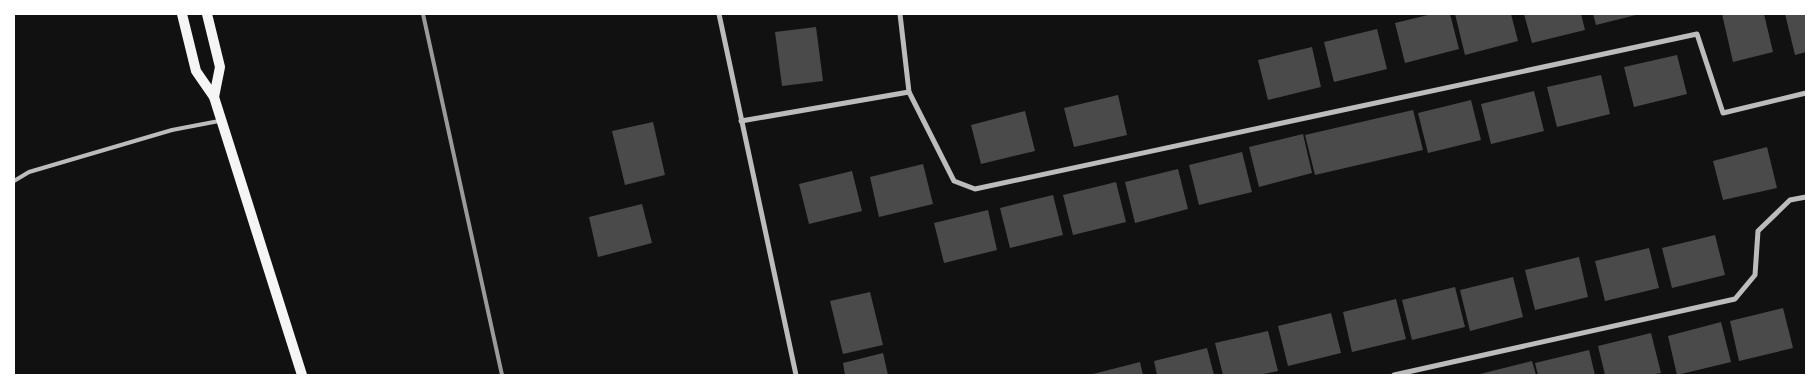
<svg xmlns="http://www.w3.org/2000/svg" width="1820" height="389" font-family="Manrope,sans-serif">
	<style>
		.building { fill: #4a4a4a }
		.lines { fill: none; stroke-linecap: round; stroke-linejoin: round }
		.service { stroke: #bcbcbc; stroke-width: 4 }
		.minor { stroke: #bcbcbc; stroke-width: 5 }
		.secondary { stroke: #f5f5f5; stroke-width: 10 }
		.rail { stroke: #9a9a9a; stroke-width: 4 }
	</style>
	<rect width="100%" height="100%" fill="#111"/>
	<g class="building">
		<polygon points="1432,14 1450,14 1459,49 1405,63 1395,23"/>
		<polygon points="1455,14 1511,14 1518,41 1465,55"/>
		<polygon points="1524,14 1581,14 1585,30 1532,43"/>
		<polygon points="1593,14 1640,14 1596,25"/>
		<polygon points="1722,14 1764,14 1773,52 1733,62"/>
		<polygon points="1785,14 1806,14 1806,52 1795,55"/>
		<polygon points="816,27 823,81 782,86 775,32"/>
		<polygon points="1377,29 1387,69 1334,82 1324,42"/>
		<polygon points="1312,47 1321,87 1268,100 1258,60"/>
		<polygon points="1677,55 1687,94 1634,107 1624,67"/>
		<polygon points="1601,75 1610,114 1557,127 1547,87"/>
		<polygon points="1534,91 1544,131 1491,144 1481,104"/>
		<polygon points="1118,95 1127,135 1074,147 1064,108"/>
		<polygon points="1471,100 1481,140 1428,153 1418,113"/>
		<polygon points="1413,110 1423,150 1315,175 1305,135"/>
		<polygon points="1025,111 1035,151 981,164 971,125"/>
		<polygon points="653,122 665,175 625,185 612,131"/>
		<polygon points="1303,134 1312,173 1259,187 1249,147"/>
		<polygon points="1767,147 1777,188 1723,200 1713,161"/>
		<polygon points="1242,152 1252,192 1199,205 1189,165"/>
		<polygon points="923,164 933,204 879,217 870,177"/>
		<polygon points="1178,169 1188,209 1135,223 1125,182"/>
		<polygon points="852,171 862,211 809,224 799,184"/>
		<polygon points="1116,182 1126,222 1073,235 1063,195"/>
		<polygon points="1053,195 1063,235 1010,248 1000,208"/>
		<polygon points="642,204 652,243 598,257 589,217"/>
		<polygon points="988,210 997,250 944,263 934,223"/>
		<polygon points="1715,235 1725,275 1672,288 1662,248"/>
		<polygon points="1649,248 1659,288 1605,301 1595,261"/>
		<polygon points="1579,257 1588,297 1535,310 1525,270"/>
		<polygon points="1513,277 1523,317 1470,331 1460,290"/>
		<polygon points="1455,287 1465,327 1412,340 1402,300"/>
		<polygon points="870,292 883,345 843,354 830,301"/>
		<polygon points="1396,299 1406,339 1352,352 1343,312"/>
		<polygon points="1783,308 1793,348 1739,361 1730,321"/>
		<polygon points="1331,313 1341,353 1288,366 1278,326"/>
		<polygon points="1721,322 1731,362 1677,375 1668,336"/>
		<polygon points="1268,331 1278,371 1259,375 1223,375 1215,343"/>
		<polygon points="1651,333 1661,373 1650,375 1605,375 1598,346"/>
		<polygon points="1207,348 1214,375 1157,375 1154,361"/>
		<polygon points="1589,350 1595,375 1538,375 1535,363"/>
		<polygon points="883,353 888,375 845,375 843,363"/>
		<polygon points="1532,361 1536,375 1476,375"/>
		<polygon points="1140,362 1143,375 1089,375"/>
	</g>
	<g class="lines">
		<polyline class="service" points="14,181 29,172 172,130 219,121"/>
		<g class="minor">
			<polyline points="719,14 796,375"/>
			<polyline points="900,14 909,92 954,181 975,189 1697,34 1723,113 1806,93"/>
			<polyline points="741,121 909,92"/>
			<polyline points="1394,375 1735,299 1755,275 1758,231 1790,200 1806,197"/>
		</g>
		<g class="secondary">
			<polyline points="182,14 196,71 214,97 302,375"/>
			<polyline points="207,14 220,67 214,97"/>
		</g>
		<polyline class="rail" points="423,14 502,375"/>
	</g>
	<rect width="1820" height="389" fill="none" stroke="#ffffff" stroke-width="30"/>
</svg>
